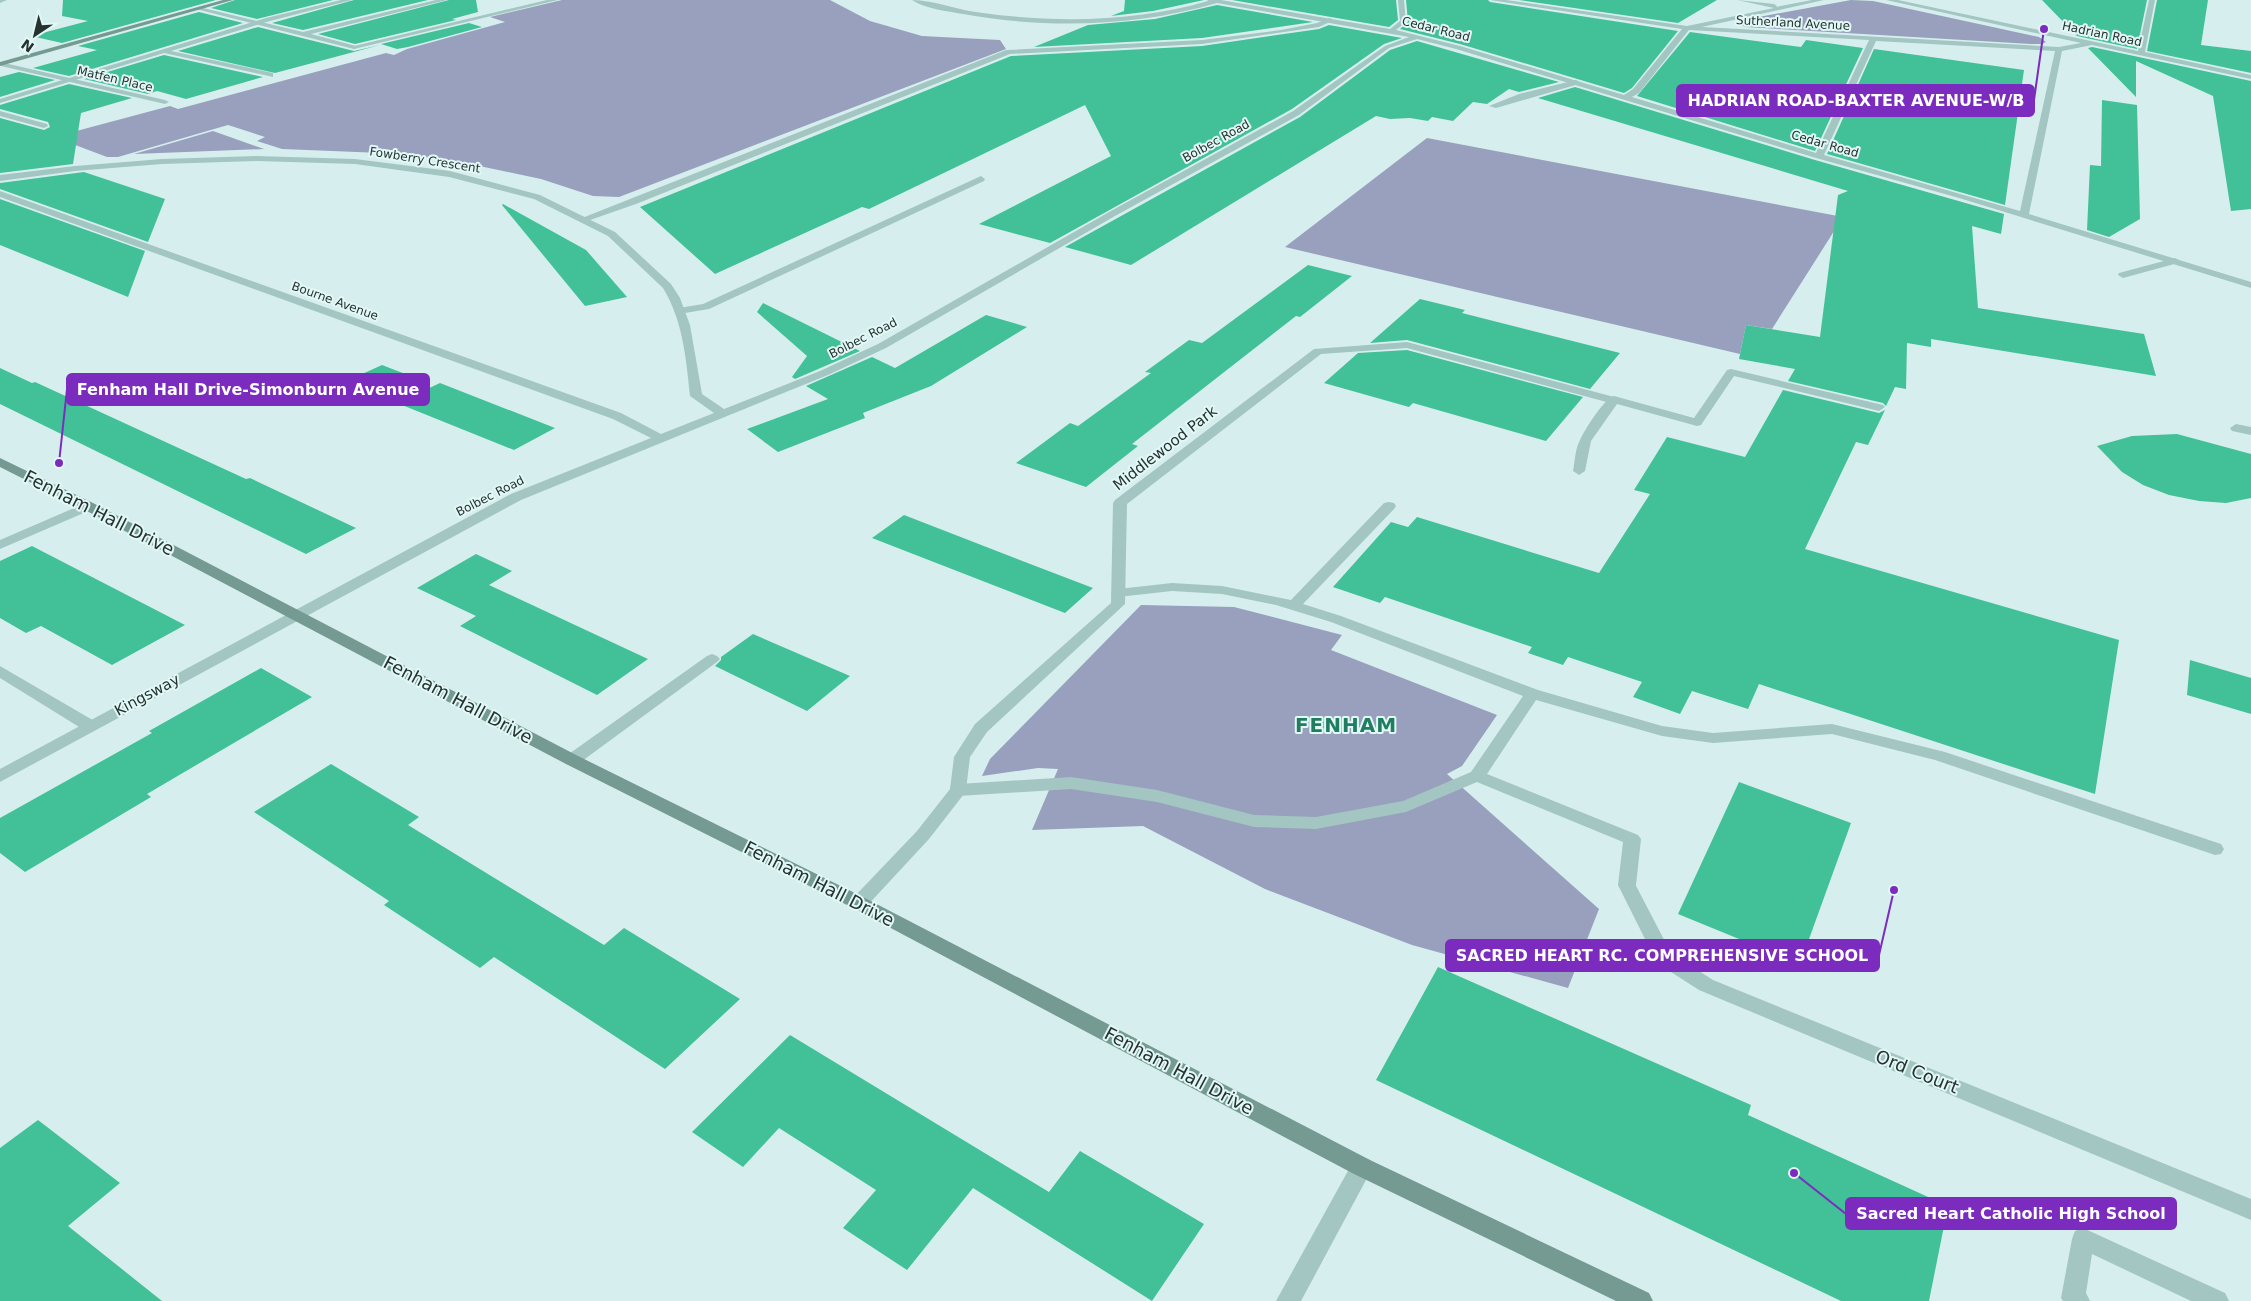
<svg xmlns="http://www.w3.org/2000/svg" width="2251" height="1301" font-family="'DejaVu Sans',sans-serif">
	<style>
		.green { fill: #98a0bd }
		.building { fill: #42c198 }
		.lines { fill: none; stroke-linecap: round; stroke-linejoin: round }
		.lane { fill: #a3c6c3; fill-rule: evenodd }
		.street { fill: #a3c6c3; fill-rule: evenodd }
		.secondary { fill: #759a92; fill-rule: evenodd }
		.labels { text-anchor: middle; stroke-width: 4; stroke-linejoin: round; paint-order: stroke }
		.far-street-label { font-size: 12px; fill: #25322f; stroke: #e2f8f7 }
		.street-label { font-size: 15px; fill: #25322f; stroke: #e2f8f7 }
		.near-street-label { font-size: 18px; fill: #25322f; stroke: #e2f8f7 }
		.district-label { font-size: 20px; font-weight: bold; letter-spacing: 1px; fill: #217d5f; stroke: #e2f8f7 }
		.leader { fill: none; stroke: #7b2cbf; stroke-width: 2 }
		.callout-dot { fill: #7b2cbf; stroke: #e2f8f7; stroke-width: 2 }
		.callout { fill: #7b2cbf; stroke: #7b2cbf; stroke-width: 2 }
		.callout-label { font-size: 16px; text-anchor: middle; font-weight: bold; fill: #fff }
	</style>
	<rect width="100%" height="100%" fill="#d6efee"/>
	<g class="green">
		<polygon points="562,0 830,0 870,21 922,36 1000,40 1006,49 619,197 593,196 541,179 470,164 406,154 282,149 257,141 265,137 228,125 118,157 107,157 54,137 170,106 178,109 386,53 394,55 407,49 505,22 490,17"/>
		<polygon points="1851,0 1873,1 2039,37 2046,42 2042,44 2031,44 1746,27 1735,23 1737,21"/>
		<polygon points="213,131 264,149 134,154"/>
		<polygon points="1427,138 1843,217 1772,329 1746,325 1740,354 1285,247"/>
		<polygon points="1141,605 1234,607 1342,635 1331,650 1497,715 1462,766 1447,774 1599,909 1568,988 1412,945 1265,889 1143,826 1032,830 1058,769 1038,768 982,776 990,759"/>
	</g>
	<g class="building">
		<polygon points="63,0 216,0 62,43 31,36 88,21 62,16"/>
		<polygon points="235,0 333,0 257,19 211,8"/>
		<polygon points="354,0 428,0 303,30 272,23"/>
		<polygon points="449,0 476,0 478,12 452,19 456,20 355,44 318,34"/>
		<polygon points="1125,0 1204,0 1153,11 1111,16 1124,11"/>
		<polygon points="1232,0 1396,0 1398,20 1389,27"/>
		<polygon points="1406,0 1488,0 1490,2 1678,31 1632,88 1624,93 1460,44 1400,29 1408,22"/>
		<polygon points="1519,0 1717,0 1678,23"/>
		<polygon points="2042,0 2147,0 2137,49 2077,36"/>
		<polygon points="2157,0 2208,0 2201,45 2251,51 2251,73 2147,51"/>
		<polygon points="1217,5 1313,22 1202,38 1034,47 1088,25 1155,19"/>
		<polygon points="199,12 243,23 69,76 33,68 97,50 78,46"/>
		<polygon points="469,23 482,27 408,47 397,49 381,44"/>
		<polygon points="1329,25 1402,38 1384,44 1292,109 1050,243 979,224 1111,156 1085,105 869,209 862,207 715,274 640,207 1011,56 1202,46 1319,29"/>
		<polygon points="258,27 354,51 380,45 275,73 178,51"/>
		<polygon points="1690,32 1801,47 1806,40 1863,48 1815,151 1637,96"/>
		<polygon points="1417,41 1559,82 1519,92 1509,89 1487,104 1473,102 1453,121 1432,117 1428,121 1410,118 1390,119 1376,116 1131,265 1065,247 1300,117 1390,50"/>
		<polygon points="2092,47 2251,81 2251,209 2231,211 2213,96 2136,61 2136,97 2088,48"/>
		<polygon points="1874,49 2024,70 2005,205 1827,154"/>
		<polygon points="164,55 263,77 186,99 157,91 148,94 84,79"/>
		<polygon points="19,72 55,80 0,97 0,77"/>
		<polygon points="69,84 132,98 81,113 73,164 0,173 0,118 44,130 50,127 48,122 0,109 0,105"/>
		<polygon points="1575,87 1815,160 2004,214 2001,234 1972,226 1978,308 2144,334 2156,376 1931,339 1931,347 1907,343 1906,389 1895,387 1886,406 1883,403 1788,381 1795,369 1739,359 1746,325 1820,337 1838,195 1848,191 1538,98"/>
		<polygon points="2102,100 2137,105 2140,219 2109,237 2087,230 2090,165 2101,166"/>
		<polygon points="84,172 165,199 148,242 0,189 0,183"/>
		<polygon points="0,199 145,251 128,297 0,245"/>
		<polygon points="503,204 586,250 627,297 585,306 502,205"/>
		<polygon points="1308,265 1352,276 1300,317 1296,316 1132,444 1138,446 1086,487 1016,463 1070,423 1078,426 1151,373 1145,372 1189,340 1202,343"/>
		<polygon points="1420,299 1465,310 1462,313 1620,353 1590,389 1407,340 1370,343"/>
		<polygon points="763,303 860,351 795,379 792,377 807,356 757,312"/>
		<polygon points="986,315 1027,327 931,386 863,413 865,418 778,452 747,429 828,399 806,386 872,357 895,368"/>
		<polygon points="1407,350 1583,397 1546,441 1413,403 1409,407 1324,383 1358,353"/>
		<polygon points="382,365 426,382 384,402 340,384"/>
		<polygon points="0,368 32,383 35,382 246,479 250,478 356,528 306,554 0,404"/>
		<polygon points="440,383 555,428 514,450 397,403"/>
		<polygon points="1783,390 1879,413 1885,410 1868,445 1856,442 1805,549 2119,640 2095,794 1759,684 1748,709 1692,691 1680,714 1633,697 1642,682 1568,657 1563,665 1528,653 1532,647 1385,597 1380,603 1333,587 1391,522 1408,527 1417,517 1599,573 1650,494 1634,490 1667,437 1745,457"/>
		<polygon points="2177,434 2251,454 2251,498 2226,503 2199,501 2169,495 2143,485 2122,472 2097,446 2132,436"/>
		<polygon points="904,515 1025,562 1093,588 1065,613 872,538"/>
		<polygon points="32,546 185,625 112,665 41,626 26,633 0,618 0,561"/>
		<polygon points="476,554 512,571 489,585 648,659 597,695 460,626 476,616 417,588"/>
		<polygon points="753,634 850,676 807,711 715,666 721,660 721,657"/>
		<polygon points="2190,660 2251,678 2251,714 2187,695"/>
		<polygon points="261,668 312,697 147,794 151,797 25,872 0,853 0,818 152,733 149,731"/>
		<polygon points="331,764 419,817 408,825 604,945 624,928 740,999 665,1069 494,957 480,968 384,905 389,901 254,812"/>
		<polygon points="1739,782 1851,823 1800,964 1678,914"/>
		<polygon points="1438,967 1751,1105 1748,1115 1948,1206 1929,1301 1841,1301 1376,1080"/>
		<polygon points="790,1035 1049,1192 1080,1151 1204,1224 1152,1301 973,1188 907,1270 843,1228 876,1190 779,1128 743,1167 692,1132"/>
		<polygon points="38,1120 120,1183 68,1226 162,1301 0,1301 0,1148"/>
	</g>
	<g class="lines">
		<g class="lane">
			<polygon points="341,0 352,0 270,21 171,51 273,73 273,77 164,53 0,103 0,99 266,18"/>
			<polygon points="547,0 558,0 354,49 350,47"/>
			<polygon points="1330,18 1332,19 1332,21 1319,27 1202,44 1010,54 636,204 590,220 587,221 582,218 1006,50 1202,40 1281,30 1317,23"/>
			<polygon points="1576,80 1580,82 1579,84 1496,108 1489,106 1519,94"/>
			<polygon points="0,111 47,124 48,126 44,128 0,116"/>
			<polygon points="981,176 985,179 984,181 709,309 679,314 674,311 679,308 703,304"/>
			<polygon points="2175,258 2180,261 2178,263 2123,278 2118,275 2119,273"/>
			<path d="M1731 369 1883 405 1885 407 1879 411 1734 376 1701 425 1697 426 1617 404 1591 441 1585 471 1579 475 1573 471C1575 461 1575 449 1580 440 1585 429 1604 399 1614 396L1694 418 1727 370Z"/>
			<polygon points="2236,424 2251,427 2251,435 2232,431 2230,428"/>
			<polygon points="1389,502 1394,503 1396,506 1394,509 1303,604 1341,616 1538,690 1662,726 1713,733 1832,724 1945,752 2221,844 2224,849 2221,854 2215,855 1935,760 1832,734 1713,743 1662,736 1536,700 1487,774 1638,835 1641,839 1636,885 1633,890 1627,892 1621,890 1618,885 1623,842 1477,782 1406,812 1316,829 1254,827 1157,802 1071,789 958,796 952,794 950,790 952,786 958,784 1071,777 1157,790 1254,815 1316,817 1403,801 1471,772 1523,696 1331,622 1276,605 1222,594 1172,591 1118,597 1111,593 1118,589 1172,583 1222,586 1291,600 1384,503"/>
			<polygon points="712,654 717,656 720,659 717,662 578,764 572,766 566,764 564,760 566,756 707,656"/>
			<polygon points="0,666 96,722 98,726 96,730 84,730 0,678"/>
			<polygon points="2083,1228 2225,1293 2229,1301 2191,1301 2092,1254 2086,1293 2090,1301 2063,1301 2061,1298 2072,1239 2075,1231"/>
		</g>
		<g class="street">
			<polygon points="0,0 7,0 0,3"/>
			<polygon points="436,0 447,0 311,34 356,46 356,48 354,49 196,9 199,7 303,32"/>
			<path d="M912 0C934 0 960 11 983 13 1057 23 1136 22 1208 1L1207 0H1221L1390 29 1400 21 1398 0H1404L1406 22 1396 30 1460 46 1624 95 1633 89 1682 29 1490 0H1506L1687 26 1774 8 1737 0 1774 4 1777 6 1776 7 1812 0H1824L1702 27 2059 47 2081 43 1886 0H1898L2138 51 2149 0H2155L2145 52 2251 75V79L2092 45 2062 51 2029 214 2251 282V288L1959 198 1816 158 1456 49 1417 39 1389 48 1299 115 1115 216 886 348 828 375 521 500 0 782V769L511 494 651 438 613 419 0 197V191L621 413 661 434 714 413 690 396C686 358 683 321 663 288L608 236 534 199 449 177 355 164 257 161 162 164 75 171 0 181V175L75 166 162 159 257 156 355 159 450 171 540 195 615 232 671 284 680 298 690 325 702 394 724 409 820 371 878 344 1109 212 1293 111 1385 46 1409 37 1217 3C1135 27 1046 29 963 14 947 11 925 9 912 0ZM1689 30 1869 40 1816 153 1632 97 1639 93ZM1876 41 2055 51 2020 211 1824 155Z"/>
			<polygon points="0,62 165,100 169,102 165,104 1,66"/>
			<polygon points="1407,342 1618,398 1620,400 1614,404 1407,348 1321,354 1127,504 1125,604 987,732 970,757 966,790 964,794 929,839 865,908 859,910 853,908 850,903 853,898 917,831 950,789 954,757 975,724 1111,603 1113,503 1115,500 1314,349"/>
			<polygon points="88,502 95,506 93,509 0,549 0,540"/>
			<polygon points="1627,878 1633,880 1671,953 1713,980 2251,1199 2251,1220 1699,990 1657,963 1618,885 1621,880"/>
			<polygon points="1362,1157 1370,1160 1373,1167 1301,1301 1276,1301 1354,1160"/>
		</g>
		<g class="secondary">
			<polygon points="223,0 233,0 0,66 0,62"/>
			<polygon points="0,458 93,503 578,756 865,898 1370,1160 1649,1293 1653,1301 1616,1301 1354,1174 853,908 566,764 83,509 0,467"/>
		</g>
	</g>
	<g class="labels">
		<g class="far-street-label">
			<text transform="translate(1793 23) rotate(3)" y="4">Sutherland Avenue</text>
			<text transform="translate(1436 29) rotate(14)" y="4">Cedar Road</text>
			<text transform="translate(2102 34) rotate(12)" y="4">Hadrian Road</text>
			<text transform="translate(115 79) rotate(13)" y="4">Matfen Place</text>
			<text transform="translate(1216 141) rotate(-29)" y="4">Bolbec Road</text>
			<text transform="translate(1825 144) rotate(16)" y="4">Cedar Road</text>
			<text transform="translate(425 160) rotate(9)" y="4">Fowberry Crescent</text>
			<text transform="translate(335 301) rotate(20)" y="4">Bourne Avenue</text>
			<text transform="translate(863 338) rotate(-27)" y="4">Bolbec Road</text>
			<text transform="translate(490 496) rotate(-27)" y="4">Bolbec Road</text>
		</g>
		<g class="street-label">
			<text transform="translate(1165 448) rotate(-38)" y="5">Middlewood Park</text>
			<text transform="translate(147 695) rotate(-28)" y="5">Kingsway</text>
		</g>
		<g class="near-street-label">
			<text transform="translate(99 513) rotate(27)" y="6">Fenham Hall Drive</text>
			<text transform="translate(458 700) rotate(28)" y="6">Fenham Hall Drive</text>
			<text transform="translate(819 884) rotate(27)" y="6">Fenham Hall Drive</text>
			<text transform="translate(1179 1071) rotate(28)" y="6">Fenham Hall Drive</text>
			<text transform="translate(1917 1072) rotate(22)" y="6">Ord Court</text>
		</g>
		<g class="district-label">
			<text x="1346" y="732">FENHAM</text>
		</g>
	</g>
	<path class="leader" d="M2044 29L2034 100M59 463L67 389M1894 890L1879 955M1794 1173L1846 1214"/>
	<g class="callout-dot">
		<circle cx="2044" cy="29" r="5"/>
		<circle cx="59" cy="463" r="5"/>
		<circle cx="1894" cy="890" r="5"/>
		<circle cx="1794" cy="1173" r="5"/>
	</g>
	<g class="callout">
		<rect x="1677" y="85" width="357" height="31" rx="5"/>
		<rect x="67" y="374" width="362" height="31" rx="5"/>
		<rect x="1446" y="940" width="433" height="31" rx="5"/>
		<rect x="1846" y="1198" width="330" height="31" rx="5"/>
	</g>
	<g class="callout-label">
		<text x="1856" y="106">HADRIAN ROAD-BAXTER AVENUE-W/B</text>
		<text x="248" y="395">Fenham Hall Drive-Simonburn Avenue</text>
		<text x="1662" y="961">SACRED HEART RC. COMPREHENSIVE SCHOOL</text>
		<text x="2011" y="1219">Sacred Heart Catholic High School</text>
	</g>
	<g transform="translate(35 35) rotate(215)" stroke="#e2f8f7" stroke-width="4" paint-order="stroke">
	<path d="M0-4L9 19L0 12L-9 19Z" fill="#25322f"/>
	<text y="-8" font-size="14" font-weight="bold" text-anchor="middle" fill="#25322f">N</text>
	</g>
</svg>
